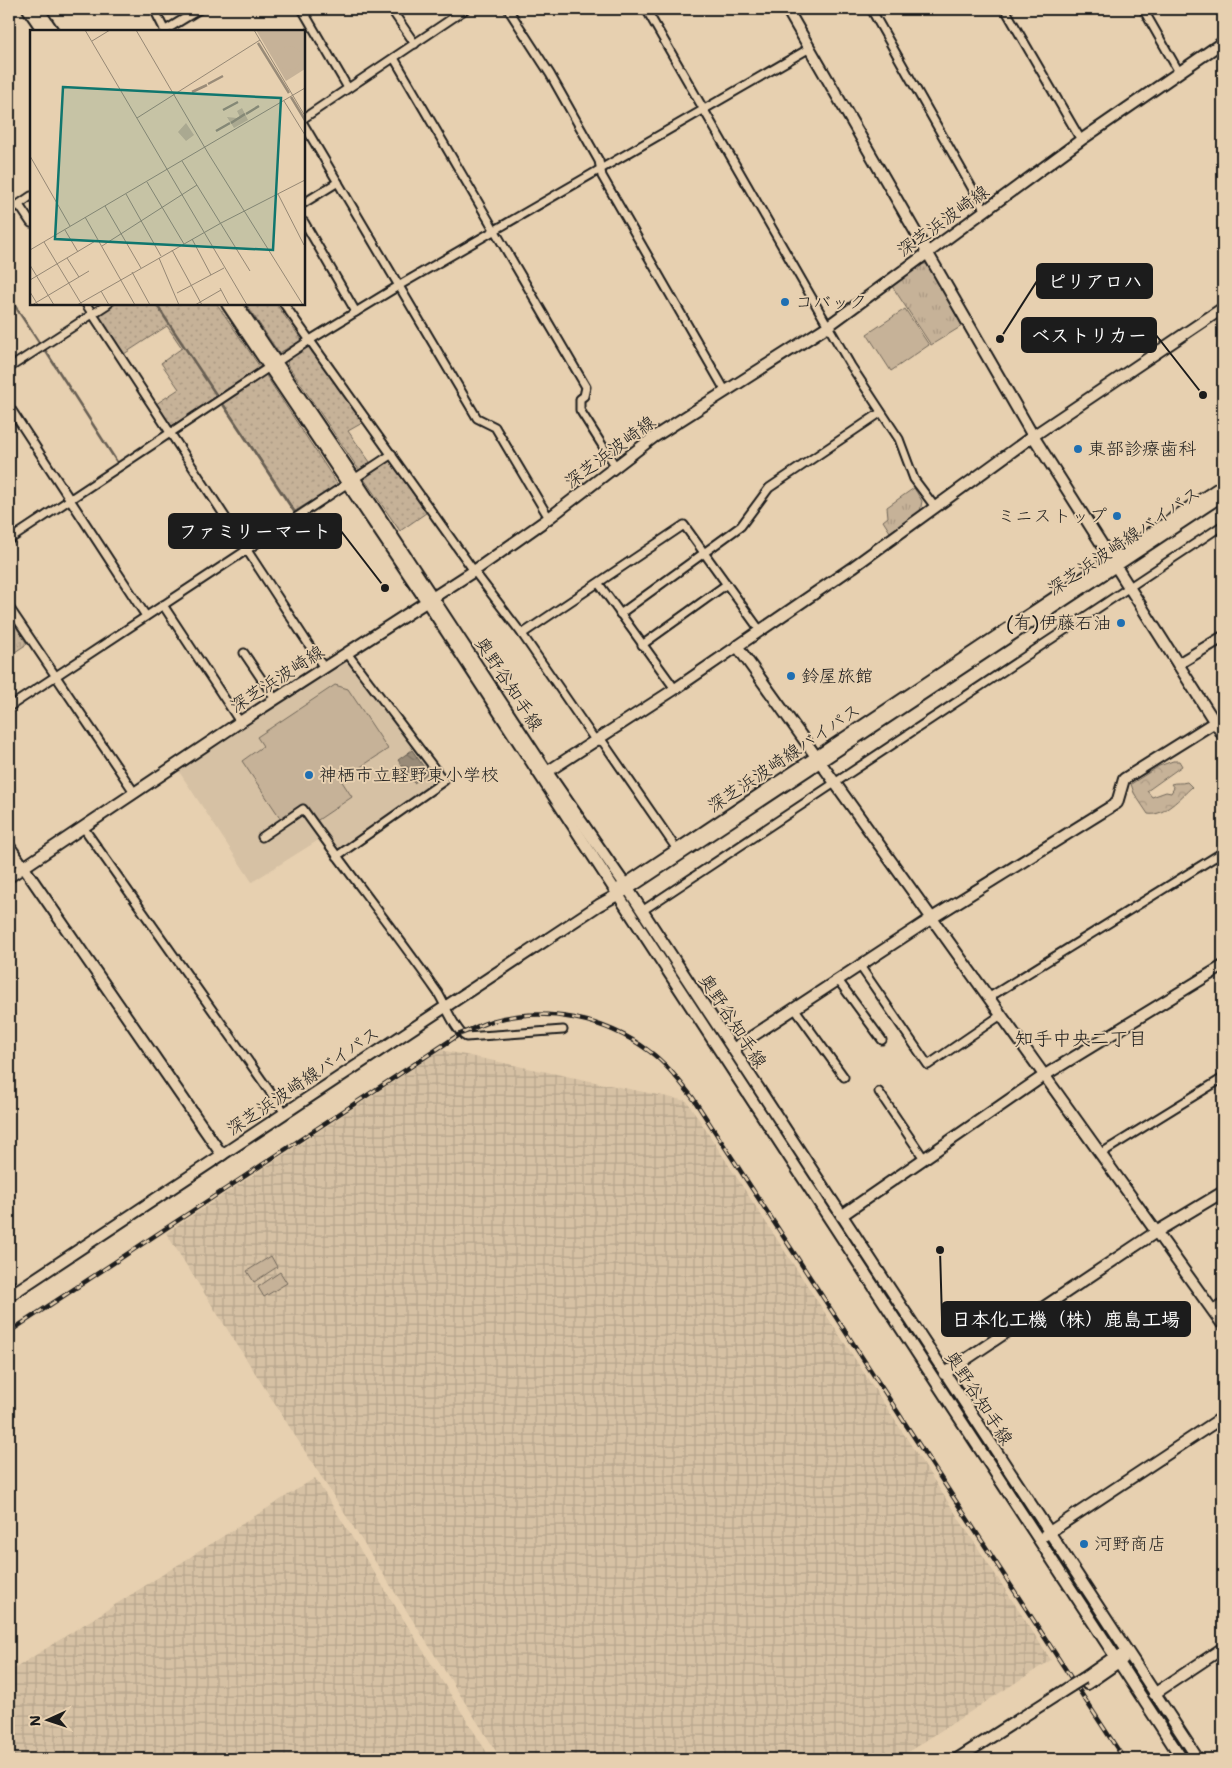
<svg xmlns="http://www.w3.org/2000/svg" width="1232" height="1768" font-family="'Shantell Sans','Klee One',sans-serif">
	<style>
		.built { fill: #d6c1a4 }
		.industrial { fill: url(#industrial-grid) }
		.grass { fill: url(#grass-dots); stroke: #71675a }
		.forest { fill: url(#forest-crowns); stroke: #71675a }
		.park { fill: url(#park-tufts); stroke: #71675a }
		.pitch { fill: #c6b298; stroke: #71675a }
		.water { fill: url(#water-waves); stroke: #675f53 }
		.lines { fill: none; stroke-linecap: round; stroke-linejoin: round }
		.stream { stroke: #675f53; stroke-width: 2.5 }
		.street-casing { stroke: #1c1c1c; stroke-width: 11 }
		.secondary-casing { stroke: #1c1c1c; stroke-width: 14 }
		.street { stroke: #e7d0b0; stroke-width: 7 }
		.secondary { stroke: #e7d0b0; stroke-width: 10 }
		.rail-casing { stroke: #1c1c1c; stroke-width: 4.5 }
		.rail { stroke: #e7d0b0; stroke-width: 2.5; stroke-dasharray: 8; stroke-linecap: butt }
		.secondary-bridge-casing { stroke: #1c1c1c; stroke-width: 14; stroke-linecap: butt }
		.secondary-bridge { stroke: #e7d0b0; stroke-width: 10 }
		.poi-dot { fill: #1f6fb2; stroke: #e7d0b0; stroke-width: 2 }
		.labels { text-anchor: middle; stroke-width: 4; stroke-linejoin: round; paint-order: stroke }
		.street-label { font-size: 18px; fill: #1c1c1c; stroke: #e7d0b0 }
		.poi-label { font-size: 18px; fill: #1c1c1c; stroke: #e7d0b0; text-anchor: start }
		.neighbourhood-label { font-size: 19px; fill: #1c1c1c; stroke: #e7d0b0 }
		.inset-river { fill: none; stroke: #998b78; stroke-width: 2.5 }
		.inset-road { fill: none; stroke: #968875; stroke-width: 1 }
		.view { fill: #0f766e; fill-opacity: 0.15; stroke: #0f766e; stroke-width: 2.5 }
		.inset-edge { fill: none; stroke: #1c1c1c; stroke-width: 2.5 }
		.leader { fill: none; stroke: #1c1c1c; stroke-width: 2 }
		.callout-dot { fill: #1c1c1c; stroke: #e7d0b0; stroke-width: 2 }
		.callout { fill: #1c1c1c; stroke: #1c1c1c; stroke-width: 2 }
		.callout-label { font-size: 19px; text-anchor: middle; font-weight: bold; fill: #fff }
	</style>
	<defs>
		<pattern id="industrial-grid" width="8" height="8" patternUnits="userSpaceOnUse" patternTransform="scale(1.25)"><rect width="8" height="8" fill="#d6c1a4"/><path d="M0 4h8M4 0v8" fill="none" stroke="#b7a58d"/></pattern>
		<pattern id="grass-dots" width="8" height="8" patternUnits="userSpaceOnUse" patternTransform="scale(1.25)"><rect width="8" height="8" fill="#c6b298"/><path d="M2 2h.1M6 6h.1" fill="none" stroke="#aa9882" stroke-width="1.8" stroke-linecap="round"/></pattern>
		<pattern id="forest-crowns" width="20" height="18" patternUnits="userSpaceOnUse" patternTransform="scale(1.25)"><rect width="20" height="18" fill="#c6b298"/><path d="M2 6a3 3 0 1 1 6 0M12 15a3 3 0 1 1 6 0" fill="none" stroke="#aa9882"/></pattern>
		<pattern id="park-tufts" width="24" height="20" patternUnits="userSpaceOnUse" patternTransform="scale(1.25)"><rect width="24" height="20" fill="#c6b298"/><path d="M3 7l-1-3M5 7V3M7 7l1-3M15 17l-1-3M17 17v-4M19 17l1-3" fill="none" stroke="#aa9882"/></pattern>
		<pattern id="water-waves" width="16" height="10" patternUnits="userSpaceOnUse" patternTransform="scale(1.25)"><rect width="16" height="10" fill="#998b78"/><path d="M0 5q4-4 8 0t8 0" fill="none" stroke="#7c7162"/></pattern>
	</defs>
	<rect width="100%" height="100%" fill="#e7d0b0"/>
	<filter id="ink" filterUnits="userSpaceOnUse"><feTurbulence type="fractalNoise" baseFrequency=".02" numOctaves="2"/><feDisplacementMap in="SourceGraphic" scale="10" xChannelSelector="R" yChannelSelector="G"/><feConvolveMatrix kernelMatrix="1 2 1 2 8 2 1 2 1" color-interpolation-filters="sRGB"/></filter>
	<g filter="url(#ink)">
		<polygon class="built" points="346,659 440,780 337,853 325,836 252,882 178,770"/>
		<g class="industrial">
			<polygon points="441,1050 687,1101 1051,1660 897,1759 501,1759 166,1233"/>
			<polygon points="315,1478 491,1759 9,1759 9,1672"/>
		</g>
		<g class="grass">
			<polygon points="114,304 217,304 260,367 171,427 156,404 179,389 161,363 182,348 167,326 124,354 98,314"/>
			<polygon points="246,304 276,304 302,340 279,353"/>
			<polygon points="309,347 364,422 348,431 370,462 359,470 287,364 288,359"/>
			<polygon points="265,374 338,485 295,511 222,401"/>
			<polygon points="390,460 426,513 400,531 364,479 366,475"/>
		</g>
		<path class="forest" d="M1173 761H1179L1182 766 1147 791 1152 797 1166 792 1171 793 1174 788 1171 784C1176 782 1181 784 1187 782L1192 787C1181 797 1164 817 1148 814L1134 793 1131 784 1159 766Z"/>
		<g class="park">
			<polygon points="921,264 928,264 962,326 931,345 892,286"/>
			<polygon points="914,488 922,501 920,512 890,532 883,521 888,517 887,507"/>
			<polygon points="9,616 27,644 9,656"/>
		</g>
		<g class="pitch">
			<polygon points="905,309 929,345 891,371 867,334"/>
			<polygon points="335,685 348,689 388,749 341,780 352,797 315,822 303,804 281,819 242,761 263,746 257,737"/>
			<polygon points="271,1256 277,1267 254,1282 247,1271"/>
			<polygon points="280,1272 287,1283 264,1297 258,1287"/>
		</g>
		<polygon class="water" points="412,750 428,773 414,783 398,760"/>
		<g class="lines">
			<g class="stream">
				<polyline points="9,283 11,286"/>
				<polyline points="11,300 40,344"/>
				<polyline points="156,304 217,396"/>
				<polyline points="45,350 117,462"/>
				<polyline points="222,403 295,513"/>
			</g>
			<defs>
				<g id="street">
					<polyline points="154,9 165,31"/>
					<polyline points="302,9 348,88"/>
					<polyline points="391,9 415,44"/>
					<polyline points="508,9 550,74 599,161 602,176 726,392"/>
					<polyline points="646,9 851,366 899,439 914,479 935,507"/>
					<polyline points="871,9 985,211"/>
					<polyline points="1005,9 1081,140"/>
					<polyline points="1143,9 1179,72"/>
					<polyline points="164,31 200,9"/>
					<polyline points="394,58 586,387 584,396 580,399 580,410 616,467"/>
					<polyline points="304,118 466,9"/>
					<polyline points="304,125 477,418 495,427 549,518"/>
					<polyline points="304,203 338,182"/>
					<polyline points="19,205 31,223"/>
					<polyline points="9,211 31,196"/>
					<polyline points="304,222 356,312"/>
					<polyline points="86,304 324,668"/>
					<polyline points="284,304 474,571 522,634 595,740 603,742 676,848"/>
					<polyline points="9,368 108,304"/>
					<polyline points="9,406 146,616"/>
					<polyline points="9,540 310,340 400,285 810,48"/>
					<polyline points="599,584 675,689"/>
					<polyline points="163,605 240,722"/>
					<polyline points="9,607 134,792"/>
					<polyline points="620,614 741,526 769,488 880,413"/>
					<polyline points="522,634 684,525 759,629"/>
					<polyline points="642,645 727,584"/>
					<polyline points="244,653 275,699"/>
					<polyline points="9,707 392,454"/>
					<polyline points="83,827 285,1113"/>
					<path d="M262 837 303 809C347 871 394 930 438 993 445 1004 455 1031 466 1037L563 1030"/>
					<polyline points="337,856 444,781 347,653"/>
					<polyline points="642,911 1223,525"/>
					<polyline points="860,966 928,1065 1001,1015"/>
					<polyline points="838,980 882,1040"/>
					<polyline points="988,998 1223,852"/>
					<polyline points="795,1009 844,1077"/>
					<polyline points="879,1092 923,1157"/>
					<polyline points="1100,1154 1223,1078"/>
					<polyline points="9,1282 15,1291"/>
					<polyline points="1212,1310 1223,1303"/>
				</g>
				<g id="secondary">
					<polyline points="28,9 43,31"/>
					<polyline points="38,9 53,31"/>
					<polyline points="787,9 1033,436 1223,735"/>
					<polyline points="227,304 427,602 1182,1759"/>
					<polyline points="237,304 355,479 547,772 628,889 1198,1759"/>
					<polyline points="737,646 1223,1325"/>
					<polyline points="1178,664 1223,637"/>
					<polyline points="547,772 675,689 853,567 1033,436 1223,308"/>
					<polyline points="9,846 222,1155"/>
					<polyline points="9,877 240,722 474,571 549,518 654,437 828,326 1081,140 1223,42"/>
					<polyline points="621,887 1223,485"/>
					<polyline points="733,1049 932,918 1117,803 1124,779 1215,722"/>
					<polyline points="841,1216 1045,1075 1223,966"/>
					<polyline points="9,1296 599,905 628,889 1223,495"/>
					<polyline points="944,1374 1156,1232 1223,1192"/>
					<polyline points="1045,1535 1223,1417"/>
					<polyline points="1084,1678 1114,1657 1121,1655"/>
					<polyline points="1087,1684 1123,1659"/>
					<polyline points="1154,1694 1223,1648"/>
					<polyline points="957,1759 1071,1686"/>
				</g>
			</defs>
			<use href="#street" class="street-casing"/>
			<use href="#secondary" class="secondary-casing"/>
			<use href="#street" class="street"/>
			<use href="#secondary" class="secondary"/>
			<defs>
				<path id="rail" d="M9 1332 460 1034C471 1030 481 1024 492 1021 545 1006 605 1018 649 1051 666 1063 680 1082 693 1098L1124 1759"/>
			</defs>
			<use href="#rail" class="rail-casing"/>
			<use href="#rail" class="rail"/>
			<defs>
				<polyline id="secondary-bridge" points="1071,1686 1084,1678"/>
			</defs>
			<use href="#secondary-bridge" class="secondary-bridge-casing"/>
			<use href="#secondary-bridge" class="secondary-bridge"/>
		</g>
	</g>
	<g class="poi-dot">
		<circle cx="785" cy="302" r="5"/>
		<circle cx="1078" cy="449" r="5"/>
		<circle cx="1117" cy="516" r="5"/>
		<circle cx="1121" cy="623" r="5"/>
		<circle cx="791" cy="676" r="5"/>
		<circle cx="309" cy="775" r="5"/>
		<circle cx="1084" cy="1544" r="5"/>
	</g>
	<g class="labels">
		<g class="street-label">
			<text transform="translate(943 221) rotate(-36)" y="6">深芝浜波崎線</text>
			<text transform="translate(610 452) rotate(-37)" y="6">深芝浜波崎線</text>
			<text transform="translate(1124 541) rotate(-34)" y="6">深芝浜波崎線バイパス</text>
			<text transform="translate(277 679) rotate(-33)" y="6">深芝浜波崎線</text>
			<text transform="translate(509 684) rotate(57)" y="6">奥野谷知手線</text>
			<text transform="translate(784 758) rotate(-34)" y="6">深芝浜波崎線バイパス</text>
			<text transform="translate(733 1021) rotate(57)" y="6">奥野谷知手線</text>
			<text transform="translate(303 1081) rotate(-34)" y="6">深芝浜波崎線バイパス</text>
			<text transform="translate(979 1398) rotate(57)" y="6">奥野谷知手線</text>
		</g>
		<g class="poi-label">
			<text x="795" y="308">コバック</text>
			<text x="1088" y="455">東部診療歯科</text>
			<text x="1107" y="522" text-anchor="end">ミニストップ</text>
			<text x="1111" y="629" text-anchor="end">(有)伊藤石油</text>
			<text x="801" y="682">鈴屋旅館</text>
			<text x="319" y="781">神栖市立軽野東小学校</text>
			<text x="1094" y="1550">河野商店</text>
		</g>
		<g class="neighbourhood-label">
			<text x="1081" y="1045">知手中央二丁目</text>
		</g>
	</g>
	<g transform="translate(30 30)">
		<rect width="275" height="275" fill="#e7d0b0"/>
		<path d="M212 78 218 90 204 98 197 87 207 88 210 87 207 81Z" fill="#c6b298"/>
		<path d="M226 0H275V39L256 51Z" fill="#c6b298"/>
		<path d="M247 28a12 12 0 1 1 24 0a12 12 0 1 1-24 0ZM156 93 164 105 156 111 148 102Z" fill="#c6b298"/>
		<path class="inset-river" d="M228 13 259 63M178 54 193 46M162 62 177 55M261 67 275 90M193 80 208 72M216 84 229 76M201 93 215 84M186 101 200 93"/>
		<path class="inset-road" d="M55 0 217 275M106 0 178 123 273 275M224 0 275 86M62 11 80 0M254 71 275 105M107 88 230 10M0 126 40 196M152 131 220 241M117 152 154 214M96 164 131 226M248 164 274 215M75 176 111 238M55 187 105 275M35 200 48 222M162 209 181 245M14 212 52 275M72 216 167 155M0 220 275 58M142 220 172 275M37 228 49 247M129 228 149 275M0 235 24 275M102 242 120 275M0 250 67 210M190 258 199 275M71 261 79 275M0 262 8 275M147 263 194 238M2 275 59 241M47 275 191 193 275 150M165 275 191 260"/>
		<path class="view" d="M33 57 251 68 243 220 25 209Z"/>
		<rect width="275" height="275" class="inset-edge"/>
	</g>
	<path class="leader" d="M1000 339L1037 281M1203 395L1156 335M385 588L341 531M940 1250L942 1319"/>
	<g class="callout-dot">
		<circle cx="1000" cy="339" r="5"/>
		<circle cx="1203" cy="395" r="5"/>
		<circle cx="385" cy="588" r="5"/>
		<circle cx="940" cy="1250" r="5"/>
	</g>
	<g class="callout">
		<rect x="1037" y="264" width="115" height="34" rx="5"/>
		<rect x="1022" y="318" width="134" height="34" rx="5"/>
		<rect x="169" y="514" width="172" height="34" rx="5"/>
		<rect x="942" y="1302" width="248" height="34" rx="5"/>
	</g>
	<g class="callout-label">
		<text x="1095" y="288">ピリアロハ</text>
		<text x="1089" y="342">ベストリカー</text>
		<text x="255" y="538">ファミリーマート</text>
		<text x="1066" y="1326">日本化工機（株）鹿島工場</text>
	</g>
	<rect width="1232" height="1768" fill="none" stroke="#e7d0b0" stroke-width="30"/>
	<rect x="15" y="15" width="1202" height="1738" fill="none" stroke="#1c1c1c" stroke-width="2" filter="url(#ink)"/>
	<g transform="translate(48 1720) rotate(267)" stroke="#e7d0b0" stroke-width="4" paint-order="stroke">
	<path d="M0-4L9 19L0 12L-9 19Z" fill="#1c1c1c"/>
	<text y="-8" font-size="14" font-weight="bold" text-anchor="middle" fill="#1c1c1c">N</text>
	</g>
</svg>
